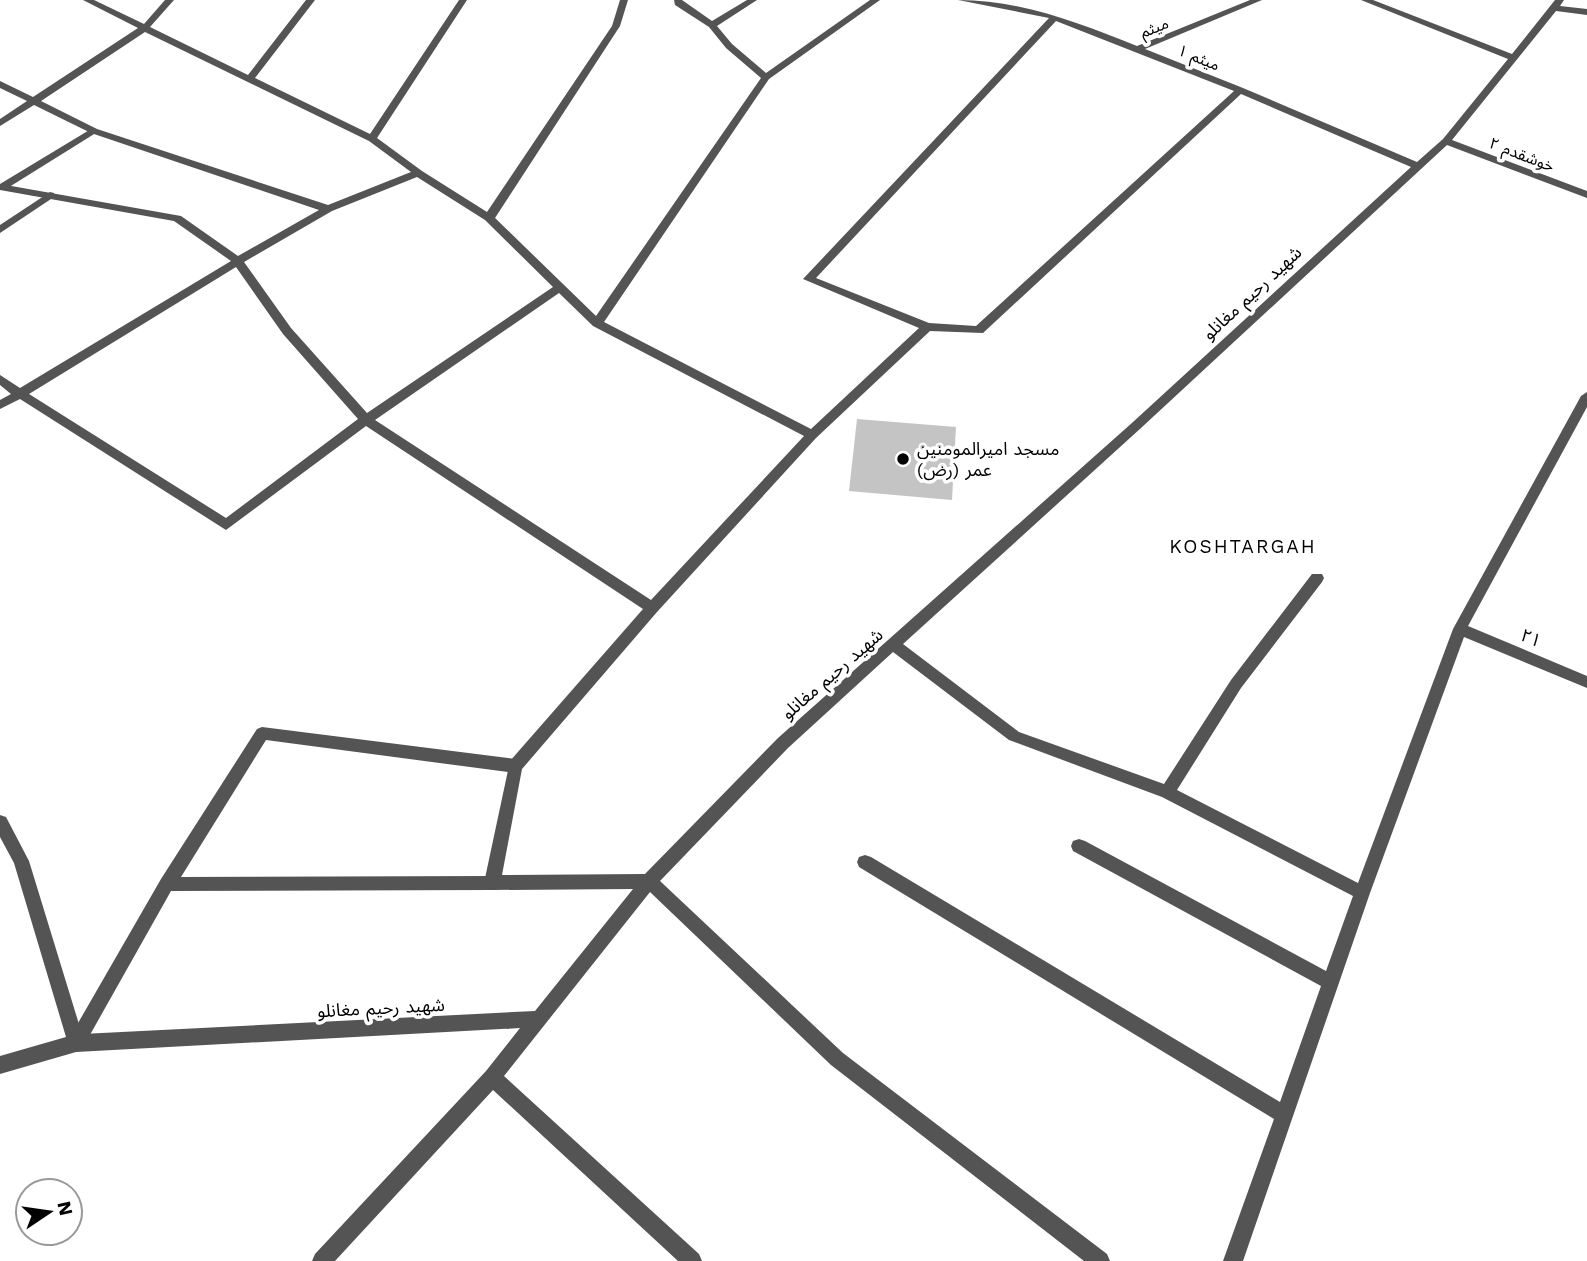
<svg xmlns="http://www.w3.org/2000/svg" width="1587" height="1261" font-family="'Work Sans','Noto Sans Arabic',sans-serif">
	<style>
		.building { fill: #c4c4c4 }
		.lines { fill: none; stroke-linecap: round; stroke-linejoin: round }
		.lane { fill: #545454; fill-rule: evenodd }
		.street { fill: #545454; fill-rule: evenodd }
		.poi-dot { fill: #000; stroke: #fff; stroke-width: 2.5 }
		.labels { text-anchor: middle; stroke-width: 7; stroke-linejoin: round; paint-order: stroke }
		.far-street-label { font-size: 16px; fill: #000; stroke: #fff }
		.street-label { font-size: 18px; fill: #000; stroke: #fff }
		.poi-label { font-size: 18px; fill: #000; stroke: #fff; text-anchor: start }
		.neighbourhood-label { font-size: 19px; letter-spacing: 2px; fill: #000; stroke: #fff }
	</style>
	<rect width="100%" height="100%" fill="#fff"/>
	<polygon class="building" points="857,419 956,427 952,500 849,491"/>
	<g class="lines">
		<g class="lane">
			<polygon points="91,129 99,131 6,189 0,190 0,184"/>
			<polygon points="50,192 54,193 54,197 0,233 0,225"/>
			<polygon points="262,727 515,759 520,761 523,766 520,771 515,773 266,740 181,877 492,876 498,878 500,883 498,888 492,890 171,891 82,1049 76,1052 70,1049 67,1043 70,1037 161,879 257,729"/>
		</g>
		<path class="street" d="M83 0H94L144 24 165 0H174L150 27 248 75 306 0H315L255 78 370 134 459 0H467L377 138 422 171 487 212 612 26 620 0H628L620 26 495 218 596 316 761 78 726 48 709 27 675 5 674 0H682L712 21 747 0H757L717 26 732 44 766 73 870 0H880L769 79 604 322 811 429 919 328 803 279 1049 18 958 0C1022 0 1079 23 1137 46L1250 0H1262L1145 49 1243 88 1417 162 1443 139 1508 59 1361 0H1373L1512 54 1555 0H1564L1560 6 1587 9V15L1556 11 1452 140 1587 191V198L1447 145 1141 428 903 644 1019 732 1164 784 1231 680 1312 574H1322L1324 578 1322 582 1241 688 1177 790 1358 883 1453 629 1581 396 1587 392V407L1468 626 1587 676V688L1464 637 1370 893 1243 1261H1223L1274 1119 859 867 857 862 859 857 865 855 871 857 1280 1102 1321 986 1073 851 1071 846 1073 841 1079 839 1085 841 1326 971 1353 896 1162 797 1009 740 893 652 788 748 660 881 843 1053 1107 1254 1110 1261H1084L831 1065 650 892 504 1076 699 1254 702 1261H678L493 1090 335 1261H312L315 1254 486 1071 520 1028 76 1052 0 1074V1056L66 1037 14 863 0 837V815L6 817 29 861 82 1034 535 1011 633 889 492 890 486 888 484 883 510 761 643 609 366 426 226 530 20 399 0 409V400L11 394 0 385V375L20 388 231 261 174 221 0 190V184L181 216 238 256 319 210 91 133 34 105 0 126V119L27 101 0 88V81L33 97 138 28ZM1056 21 1234 91 976 326 929 323 816 278ZM145 32 369 141 411 172 328 205 97 129 41 101ZM1241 94 1411 167 1133 422 778 738 645 874 502 875 522 769 657 612 816 438 930 331 983 333ZM417 177 485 220 553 287 367 413 291 328 244 262 332 211ZM236 267 283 334 358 419 226 518 29 394ZM559 293 593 326 804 436 651 600 375 420Z"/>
	</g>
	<circle class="poi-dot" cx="903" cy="459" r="7"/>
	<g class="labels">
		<g class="far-street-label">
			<text transform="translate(1154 27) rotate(-22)" y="6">میثم</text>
			<text transform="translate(1199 57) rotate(22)" y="6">۱ میثم</text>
			<text transform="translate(1522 154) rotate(21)" y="6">۲ خوشقدم</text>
		</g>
		<g class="street-label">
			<text transform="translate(1252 293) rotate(-43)" y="6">شهید رحیم مغانلو</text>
			<text transform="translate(1531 638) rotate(22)" y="6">۲۱</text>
			<text transform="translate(832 674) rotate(-41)" y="6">شهید رحیم مغانلو</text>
			<text transform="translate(381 1008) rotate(-3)" y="6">شهید رحیم مغانلو</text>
		</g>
		<g class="poi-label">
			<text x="917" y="455">مسجد امیرالمومنین<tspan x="917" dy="21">عمر (رض)</tspan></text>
		</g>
		<g class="neighbourhood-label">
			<text x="1243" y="553">KOSHTARGAH</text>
		</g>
	</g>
	<g transform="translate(49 1212) rotate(77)"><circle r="33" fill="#ffffff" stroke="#999999" stroke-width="2"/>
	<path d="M0-5L12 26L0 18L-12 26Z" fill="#000000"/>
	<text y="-10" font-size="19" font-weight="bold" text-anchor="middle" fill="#000000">N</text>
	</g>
</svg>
